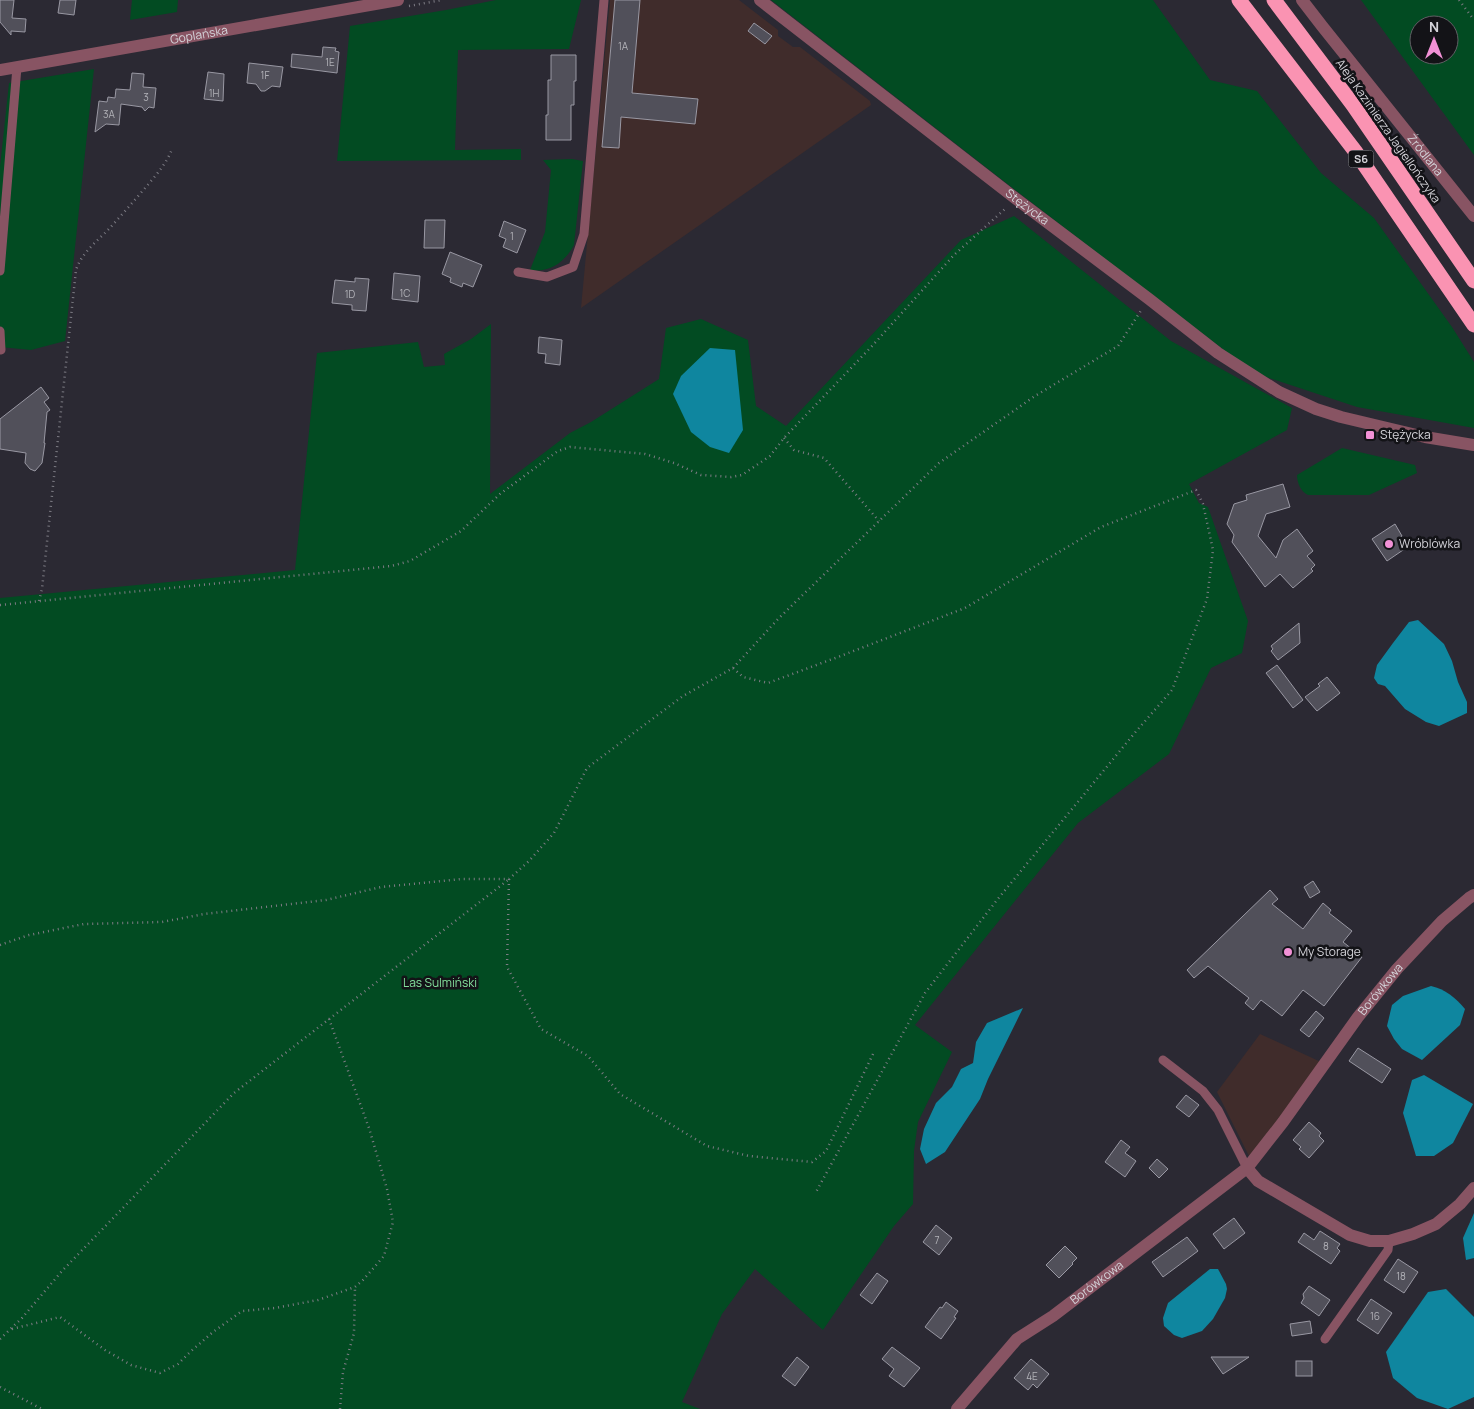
<svg xmlns="http://www.w3.org/2000/svg" width="1474" height="1409" font-family="Manrope,sans-serif">
	<style>
		.industrial { fill: #402c2b }
		.green { fill: #024b22; fill-rule: evenodd }
		.water { fill: #0f869f }
		.building { fill: #51505a; stroke: #9998a3 }
		.lines { fill: none; stroke-linecap: round; stroke-linejoin: round }
		.path { stroke: #7d7c84; stroke-width: 2.5; stroke-dasharray: 1 4; stroke-linecap: butt }
		.service { stroke: #885463; stroke-width: 9 }
		.minor { stroke: #885463; stroke-width: 12 }
		.tertiary { stroke: #885463; stroke-width: 12 }
		.motorway { stroke: #fa93b2; stroke-width: 15 }
		.poi-dot { fill: #f291d6; stroke: #131317; stroke-width: 2 }
		.labels { text-anchor: middle; stroke-width: 5; stroke-linejoin: round; paint-order: stroke }
		.number-label { font-size: 10px; fill: #b2b2b8 }
		.shield { fill: #131317; stroke: #99999e; stroke-width: 1 }
		.shield-label { font-size: 11px; font-weight: bold; fill: #d3d2d8 }
		.street-label { font-size: 12px; fill: #d3d2d8; stroke: #131317 }
		.poi-label { font-size: 12px; fill: #d3d2d8; stroke: #131317; text-anchor: start }
		.park-label { font-size: 12px; fill: #83df9c; stroke: #131317 }
	</style>
	<rect width="100%" height="100%" fill="#2b2933"/>
	<g class="industrial">
		<polygon points="610,0 739,0 778,30 778,36 793,47 800,47 870,101 871,105 581,308"/>
		<polygon points="1260,1034 1321,1062 1250,1158 1217,1092"/>
	</g>
	<g class="green">
		<polygon points="132,0 178,0 177,12 130,20"/>
		<polygon points="496,0 581,0 569,49 458,50 455,150 521,149 521,160 337,161 350,26 446,10"/>
		<polygon points="771,0 1153,0 1210,80 1257,91 1321,173 1374,218 1452,327 1474,362 1474,428 1357,407 1254,373 1010,186"/>
		<path d="M1361 0H1474V155ZM1419 25H1449V55H1419Z"/>
		<polygon points="94,69 65,341 31,350 0,347 0,167 9,83"/>
		<path d="M572 159 583 161 574 245C565 262 550 273 530 270L545 232 551 170 543 160Z"/>
		<polygon points="1014,216 1171,341 1292,408 1287,430 1189,484 1199,503 1208,507 1248,621 1242,653 1211,668 1169,754 1078,823 915,1025 952,1052 918,1122 914,1151 913,1204 894,1226 823,1330 755,1269 722,1314 682,1402 700,1409 0,1409 0,598 295,570 317,353 418,342 424,367 445,365 444,354 471,339 491,324 490,494 570,433 591,422 659,379 666,328 701,319 748,340 756,406 786,426 961,240"/>
		<path d="M1342 448 1415 465 1417 473 1369 495H1308C1301 492 1297 483 1297 475Z"/>
	</g>
	<g class="water">
		<polygon points="710,348 735,350 743,430 729,453 710,447 691,432 673,394 681,376"/>
		<polygon points="1418,620 1444,644 1452,661 1458,682 1467,702 1467,713 1439,726 1426,722 1405,709 1385,686 1378,684 1374,678 1377,665 1393,643 1409,622"/>
		<path d="M1431 986C1445 989 1456 998 1465 1009L1460 1025 1422 1060 1402 1049 1394 1039 1387 1026 1392 1005 1403 996Z"/>
		<polygon points="1023,1008 988,1079 980,1099 945,1152 926,1164 920,1149 924,1129 936,1103 952,1087 961,1069 973,1063 976,1042 987,1023"/>
		<polygon points="1424,1075 1473,1104 1453,1143 1434,1156 1416,1156 1403,1113 1412,1080"/>
		<polygon points="1474,1213 1474,1258 1466,1260 1463,1238"/>
		<polygon points="1210,1269 1218,1269 1226,1284 1227,1289 1225,1298 1213,1319 1202,1331 1182,1338 1174,1335 1164,1326 1163,1318 1168,1303"/>
		<polygon points="1446,1289 1474,1317 1474,1397 1448,1409 1417,1398 1393,1378 1386,1352 1428,1292"/>
	</g>
	<g class="building">
		<polygon points="0,0 14,0 12,18 26,19 25,32 11,31 11,35 0,22"/>
		<polygon points="60,0 76,0 74,15 58,13"/>
		<polygon points="615,0 640,0 632,93 698,99 695,124 621,117 619,148 602,147"/>
		<polygon points="754,23 772,36 765,44 748,31"/>
		<polygon points="323,47 336,48 335,51 339,52 337,73 291,67 292,54 322,57"/>
		<polygon points="551,55 576,55 576,81 574,81 574,105 571,105 571,140 546,140 546,115 548,115 548,80 551,80"/>
		<polygon points="249,63 283,67 280,87 272,86 265,91 261,91 256,84 247,83"/>
		<polygon points="208,72 224,74 223,101 204,99"/>
		<polygon points="132,73 144,74 143,87 156,88 154,108 149,107 145,111 142,107 121,104 119,125 106,124 95,132 99,101 107,102 108,97 115,98 116,89 130,90"/>
		<polygon points="425,220 445,220 444,248 424,248"/>
		<polygon points="504,221 526,230 517,253 503,247 506,239 499,236"/>
		<polygon points="450,252 482,265 473,287 463,283 462,287 450,282 451,278 442,274"/>
		<polygon points="394,273 420,276 418,302 392,299"/>
		<polygon points="355,278 369,279 366,311 352,310 352,305 332,303 335,280 355,282"/>
		<polygon points="539,337 562,340 560,365 545,363 546,354 538,353"/>
		<polygon points="41,387 49,398 44,402 50,410 47,412 44,443 45,443 42,463 35,471 30,469 25,463 26,453 0,449 0,419"/>
		<polygon points="1283,484 1290,507 1266,514 1258,536 1276,558 1283,540 1297,529 1313,551 1307,556 1315,565 1311,569 1313,571 1293,588 1280,574 1265,587 1232,542 1234,535 1227,524 1234,504 1247,500 1246,495"/>
		<polygon points="1395,524 1402,536 1399,538 1406,548 1387,561 1372,539"/>
		<polygon points="1299,623 1300,643 1278,660 1271,651 1273,649 1271,646"/>
		<polygon points="1277,665 1303,700 1293,708 1266,673"/>
		<polygon points="1327,677 1340,693 1317,711 1305,697 1320,686 1318,684"/>
		<polygon points="1313,881 1320,892 1310,898 1304,887"/>
		<polygon points="1270,890 1278,899 1272,904 1303,929 1323,903 1331,910 1329,913 1352,931 1343,942 1362,957 1324,1006 1303,990 1282,1016 1261,1000 1253,1010 1245,1003 1249,998 1208,966 1194,978 1187,970"/>
		<polygon points="1316,1011 1324,1018 1309,1037 1300,1030"/>
		<polygon points="1358,1048 1391,1069 1382,1083 1349,1061"/>
		<polygon points="1186,1095 1199,1105 1189,1117 1176,1107"/>
		<polygon points="1309,1122 1321,1133 1319,1136 1324,1141 1309,1158 1299,1149 1301,1147 1293,1140"/>
		<polygon points="1121,1140 1130,1147 1125,1153 1136,1161 1125,1177 1105,1162"/>
		<polygon points="1157,1159 1168,1169 1159,1178 1149,1168"/>
		<polygon points="1234,1218 1245,1233 1224,1249 1213,1234"/>
		<polygon points="936,1225 952,1238 939,1255 923,1242"/>
		<polygon points="1320,1231 1340,1244 1337,1248 1340,1251 1331,1264 1298,1242 1304,1233 1314,1240"/>
		<polygon points="1187,1237 1198,1251 1163,1277 1152,1262"/>
		<polygon points="1065,1246 1077,1258 1072,1263 1073,1264 1059,1278 1046,1265"/>
		<polygon points="1398,1259 1418,1272 1404,1293 1384,1280"/>
		<polygon points="877,1273 888,1281 872,1304 860,1295"/>
		<polygon points="1309,1286 1330,1300 1319,1316 1301,1303 1304,1298 1303,1294"/>
		<polygon points="1371,1299 1392,1313 1378,1334 1357,1320"/>
		<polygon points="946,1302 958,1311 954,1317 956,1318 941,1339 925,1327 940,1307 942,1308"/>
		<polygon points="1310,1321 1312,1333 1292,1336 1290,1324"/>
		<polygon points="892,1347 920,1368 904,1387 889,1376 894,1369 882,1359"/>
		<polygon points="797,1357 809,1367 795,1386 782,1376"/>
		<polygon points="1211,1357 1249,1357 1223,1374"/>
		<polygon points="1031,1359 1049,1374 1037,1388 1033,1384 1028,1390 1014,1378"/>
		<rect x="1296" y="1361" width="16" height="15"/>
	</g>
	<g class="lines">
		<g class="path">
			<polyline points="1459,0 1474,20"/>
			<polyline points="409,6 442,0"/>
			<polyline points="784,438 794,450 824,458 879,521"/>
			<path d="M39 601 42 589 76 270C81 254 95 243 107 231 120 217 133 202 146 187 156 175 167 163 172 149"/>
			<polyline points="0,605 391,566 410,561 461,531 500,494 558,451 570,447 645,454 674,463 701,475 731,477 742,475 770,456 784,438 873,345 954,255 1006,208"/>
			<polyline points="733,668 779,618 939,463 1035,396 1118,346 1142,309"/>
			<polyline points="509,879 507,967 541,1029 588,1056 620,1094 707,1146 749,1156 812,1162 826,1151 874,1052"/>
			<polyline points="0,945 29,935 84,924 162,922 204,914 326,900 381,887 462,879 509,879 529,861 554,833 587,768 683,696 733,668 743,677 768,683 838,657 965,608 1101,527 1196,490 1203,504 1213,550 1207,599 1172,690 1133,735 997,900 925,993 816,1192"/>
			<polyline points="12,1329 60,1317 105,1350 131,1365 160,1373 178,1364 190,1352 213,1332 242,1311 275,1308 318,1300 355,1287 363,1280 384,1256 393,1222 387,1189 369,1128 329,1019"/>
			<polyline points="0,1339 22,1318 62,1271 234,1093 508,880"/>
			<polyline points="0,1387 42,1409"/>
			<polyline points="340,1409 343,1372 354,1333 355,1287"/>
		</g>
		<g class="service">
			<polyline points="0,271 17,67"/>
			<polyline points="518,272 547,277 573,267 584,234 604,0"/>
			<polyline points="0,331 1,350"/>
			<polyline points="1163,1060 1203,1091 1218,1110 1247,1168"/>
			<polyline points="1325,1339 1388,1250 1389,1241"/>
		</g>
		<g class="minor">
			<polyline points="1247,1168 1258,1181 1350,1235 1370,1241 1389,1241 1413,1234 1436,1224 1460,1204 1474,1188"/>
			<path id="s1" d="M957 1409 1017 1339 1053 1316 1247 1168 1283 1122 1358 1017 1397 969 1442 921 1469 898 1474 895"/>
		</g>
		<g class="tertiary">
			<path id="s2" d="M760 0 1015 198 1149 299 1218 353 1279 392 1316 409 1341 417 1425 437 1474 445"/>
			<path id="s3" d="M1302 0 1322 26 1474 216"/>
			<path id="s4" d="M0 70 398 0"/>
		</g>
		<g class="motorway">
			<polyline points="1239,0 1355,151 1474,325"/>
			<polyline points="1274,0 1353,105 1474,281"/>
		</g>
	</g>
	<g class="poi-dot">
		<rect x="1365" y="430" width="10" height="10" rx="2.5"/>
		<circle cx="1389" cy="544" r="5"/>
		<circle cx="1288" cy="952" r="5"/>
	</g>
	<g class="labels">
		<g class="number-label">
			<text x="623" y="50">1A</text>
			<text x="330" y="66">1E</text>
			<text x="265" y="79">1F</text>
			<text x="214" y="97">1H</text>
			<text x="146" y="101">3</text>
			<text x="109" y="118">3A</text>
			<text x="512" y="240">1</text>
			<text x="405" y="297">1C</text>
			<text x="350" y="298">1D</text>
			<text x="937" y="1244">7</text>
			<text x="1326" y="1250">8</text>
			<text x="1401" y="1280">18</text>
			<text x="1375" y="1320">16</text>
			<text x="1032" y="1380">4E</text>
		</g>
		<rect class="shield" x="1348.5" y="150.5" width="25" height="17" rx="4"/>
		<g class="shield-label">
			<text x="1361" y="163">S6</text>
		</g>
		<g class="street-label">
			<text dy="4" stroke="none"><textPath href="#s4" startOffset="202">Goplańska</textPath></text>
			<text transform="translate(1388 131) rotate(55)" y="4">Aleja Kazimierza Jagiellończyka</text>
			<text dy="4" stroke="none"><textPath href="#s3" startOffset="198">Źródlana</textPath></text>
			<text dy="4" stroke="none"><textPath href="#s2" startOffset="338">Stężycka</textPath></text>
			<text dy="4" stroke="none"><textPath href="#s1" startOffset="602">Borówkowa</textPath></text>
			<text dy="4" stroke="none"><textPath href="#s1" startOffset="190">Borówkowa</textPath></text>
		</g>
		<g class="poi-label">
			<text x="1380" y="439">Stężycka</text>
			<text x="1399" y="548">Wróblówka</text>
			<text x="1298" y="956">My Storage</text>
		</g>
		<g class="park-label">
			<text x="440" y="987">Las Sulmiński</text>
		</g>
	</g>
	<g transform="translate(1434 40)"><circle r="24" fill="#131317" stroke="#605f64"/>
	<path d="M0-4L9 19L0 12L-9 19Z" fill="#f291d6"/>
	<text y="-8" font-size="14" font-weight="bold" text-anchor="middle" fill="#d3d2d8">N</text>
	</g>
</svg>
